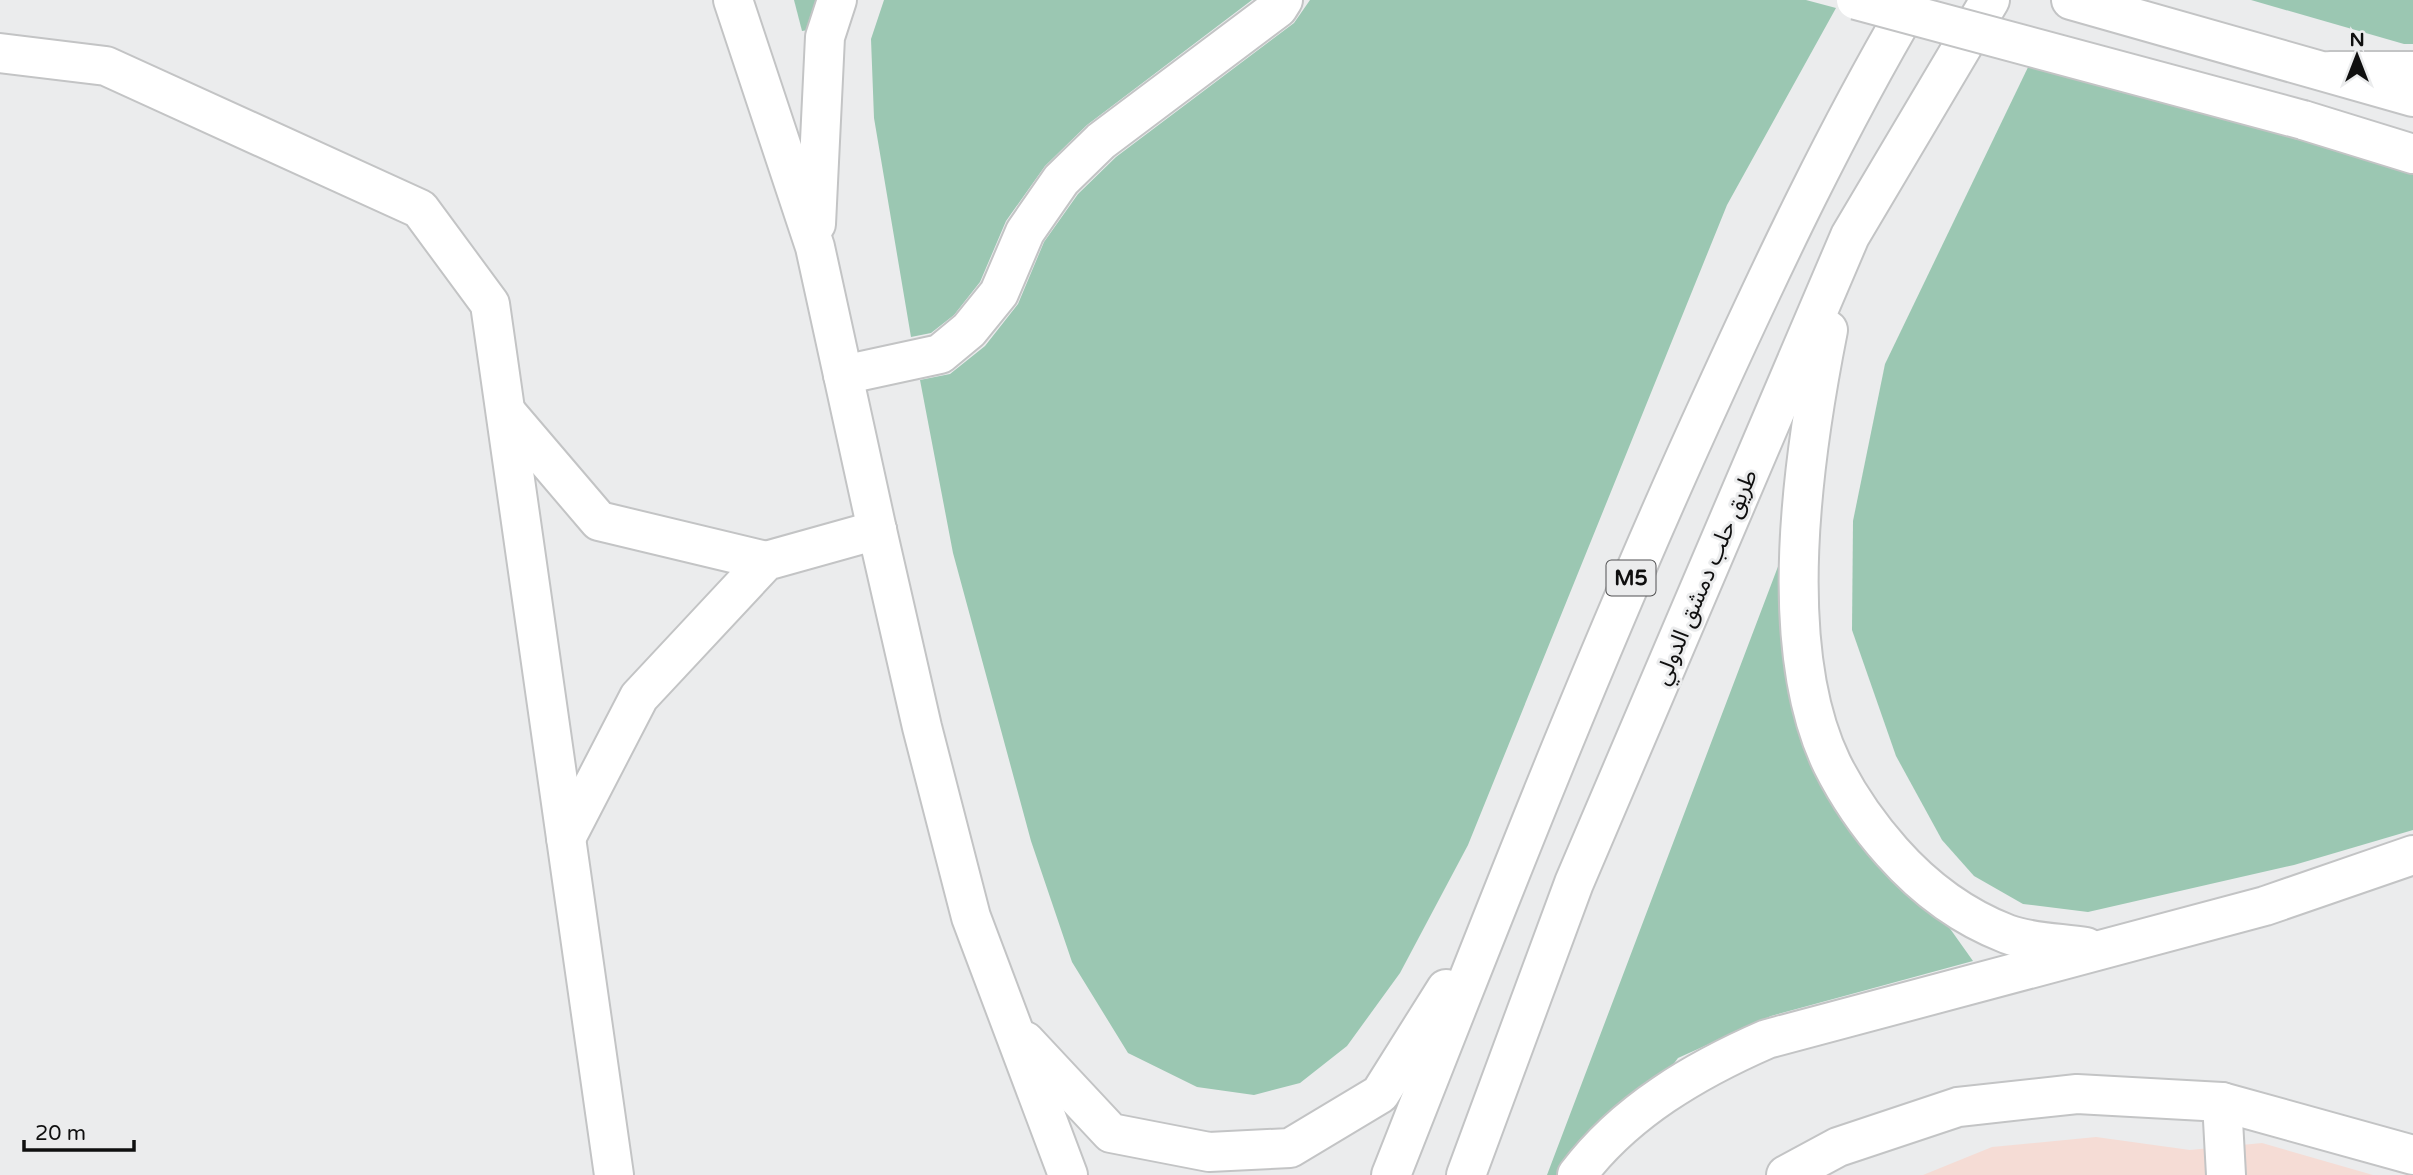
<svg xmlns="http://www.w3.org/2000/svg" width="2413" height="1175" font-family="'Varela Round','Noto Sans Arabic',sans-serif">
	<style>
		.medical { fill: #f5dcd5 }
		.green { fill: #9bc7b2 }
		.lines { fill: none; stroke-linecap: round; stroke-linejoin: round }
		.minor-casing { stroke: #c3c4c5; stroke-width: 42 }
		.tertiary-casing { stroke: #c3c4c5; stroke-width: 42 }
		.secondary-casing { stroke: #c3c4c5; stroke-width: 42 }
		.motorway-casing { stroke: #c3c4c5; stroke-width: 42 }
		.minor { stroke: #fff; stroke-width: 38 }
		.tertiary { stroke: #fff; stroke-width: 38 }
		.secondary { stroke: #fff; stroke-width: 38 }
		.motorway { stroke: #fff; stroke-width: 38 }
		.secondary-bridge-casing { stroke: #c3c4c5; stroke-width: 42; stroke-linecap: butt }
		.secondary-bridge { stroke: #fff; stroke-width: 38 }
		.labels { text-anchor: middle; stroke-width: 6; stroke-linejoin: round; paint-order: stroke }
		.shield { fill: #ebeced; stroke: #515152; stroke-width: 2 }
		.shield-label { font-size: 21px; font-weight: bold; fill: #0f0f0f }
		.street-label { font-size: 23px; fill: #0f0f0f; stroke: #ebeced }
	</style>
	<rect width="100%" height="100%" fill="#ebeced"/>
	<polygon class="medical" points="2096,1137 2190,1150 2262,1143 2373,1175 1923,1175 1992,1147"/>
	<g class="green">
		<polygon points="794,0 819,0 814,29 802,31"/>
		<polygon points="884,0 1252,0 1087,125 1045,166 1006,221 980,282 954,315 931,333 911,337 874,118 871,39"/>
		<polygon points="1310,0 1806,0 1836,8 1727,205 1468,845 1400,973 1347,1046 1300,1083 1254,1095 1197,1087 1128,1053 1072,962 1031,841 953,553 920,380 950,374 985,346 1018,304 1044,242 1078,194 1116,157 1294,23"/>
		<polygon points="2251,0 2413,0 2413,44 2404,44"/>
		<polygon points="2031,61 2413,170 2413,830 2294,865 2088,912 2023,904 1974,876 1942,840 1896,756 1852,630 1853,521 1885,364"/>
		<polygon points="1796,519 1843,778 1973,961 1771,1016 1678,1058 1591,1175 1547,1175"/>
	</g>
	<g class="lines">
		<defs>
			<g id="minor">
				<polyline points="0,53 106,66 420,209 490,304 614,1175"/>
				<polyline points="843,375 940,354 969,330 999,293 1025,232 1061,180 1101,141 1278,8 1283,0"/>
				<polyline points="506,412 599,521 766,561"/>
				<polyline points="566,838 639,697 766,561 877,530"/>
				<polyline points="2222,1102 2226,1175"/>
			</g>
			<polyline id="tertiary" points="1786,1175 1838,1147 1958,1107 2077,1094 2222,1102 2413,1155"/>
			<g id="secondary">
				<polyline points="733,0 815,247 877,530"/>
				<polyline points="2071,0 2413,97"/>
				<polyline points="2303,120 2413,154"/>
				<polyline points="816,224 825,37 837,0"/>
			</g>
			<g id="motorway">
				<polyline points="2330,71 2413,71"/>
				<path d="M1828 330C1803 456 1775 646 1832 764 1848 796 1868 825 1892 852 1923 887 1963 917 2007 934 2031 943 2061 943 2086 947"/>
				<polyline points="877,530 922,727 971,917 1068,1175"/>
				<polyline points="1025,1041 1111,1133 1209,1152 1290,1148 1380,1094 1446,989"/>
				<path d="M1391 1175C1494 914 1595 653 1712 398 1774 262 1837 129 1913 0"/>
				<polyline points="1466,1175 1574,883 1850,236 1990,0"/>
				<path d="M1577 1175C1625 1111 1696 1070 1767 1039L2265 906 2413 855"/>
			</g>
		</defs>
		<use href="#minor" class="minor-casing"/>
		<use href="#tertiary" class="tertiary-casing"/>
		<use href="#secondary" class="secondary-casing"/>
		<use href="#motorway" class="motorway-casing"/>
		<use href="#minor" class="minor"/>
		<use href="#tertiary" class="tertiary"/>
		<use href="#secondary" class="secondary"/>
		<use href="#motorway" class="motorway"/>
		<defs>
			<polyline id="secondary-bridge" points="1856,0 2303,120"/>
		</defs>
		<use href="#secondary-bridge" class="secondary-bridge-casing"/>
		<use href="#secondary-bridge" class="secondary-bridge"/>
	</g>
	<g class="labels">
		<rect class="shield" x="1606.5" y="560.5" width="49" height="35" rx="5"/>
		<g class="shield-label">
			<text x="1631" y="585">M5</text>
		</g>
		<g class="street-label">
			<text transform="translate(1705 577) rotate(-67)" y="8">طريق حلب دمشق الدولي</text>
		</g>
	</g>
	<g transform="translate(2357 56)" stroke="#ebeced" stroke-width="5" paint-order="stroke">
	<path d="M0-5L12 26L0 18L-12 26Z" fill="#0f0f0f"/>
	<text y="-10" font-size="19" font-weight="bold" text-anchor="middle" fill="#0f0f0f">N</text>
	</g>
	<path d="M24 1140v10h110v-10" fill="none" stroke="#0f0f0f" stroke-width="3.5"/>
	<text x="35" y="1140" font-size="21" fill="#0f0f0f" stroke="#ebeced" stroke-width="5" paint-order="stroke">20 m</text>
</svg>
